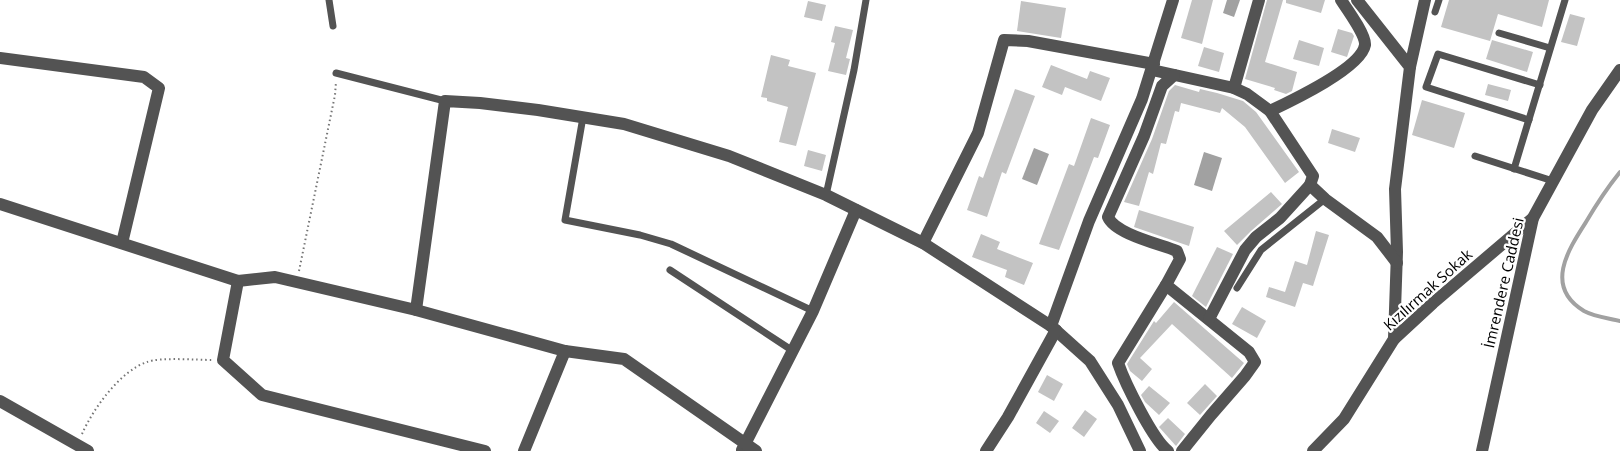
<svg xmlns="http://www.w3.org/2000/svg" width="1620" height="451" font-family="'Open Sans',sans-serif">
	<style>
		.water { fill: #a1a1a1 }
		.lines { fill: none; stroke-linecap: round; stroke-linejoin: round }
		.stream { stroke: #a1a1a1; stroke-width: 4 }
		.building { fill: #c3c3c3 }
		.path { stroke: #757575; stroke-width: 2; stroke-dasharray: 1.5 3; stroke-linecap: butt }
		.service { stroke: #535353; stroke-width: 7 }
		.minor { stroke: #535353; stroke-width: 12 }
		.tertiary { stroke: #535353; stroke-width: 12 }
		.labels { text-anchor: middle; stroke-width: 4.5; stroke-linejoin: round; paint-order: stroke }
		.street-label { font-size: 15px; fill: #000; stroke: #fff }
	</style>
	<rect width="100%" height="100%" fill="#fff"/>
	<g class="water">
		<polygon points="1227,0 1240,0 1234,17 1223,13"/>
		<polygon points="1034,148 1049,154 1037,185 1022,179"/>
		<polygon points="1204,152 1222,158 1212,191 1194,185"/>
	</g>
	<g class="lines">
		<path class="stream" d="M1620 172C1607 188 1596 205 1586 222 1568 250 1544 287 1584 311 1595 317 1608 318 1620 321"/>
	</g>
	<g class="building">
		<polygon points="1192,0 1213,0 1202,44 1181,38"/>
		<polygon points="1267,0 1283,0 1265,62 1297,72 1292,91 1286,94 1274,90 1275,88 1245,79"/>
		<polygon points="1286,0 1325,0 1321,13 1286,3"/>
		<polygon points="1449,0 1549,0 1542,27 1498,14 1490,41 1441,27"/>
		<polygon points="808,1 826,5 822,21 804,17"/>
		<polygon points="1021,1 1066,8 1061,38 1017,31"/>
		<polygon points="1570,14 1585,18 1577,46 1561,42"/>
		<polygon points="835,26 853,30 846,58 850,59 846,75 828,71 835,43 831,42"/>
		<polygon points="1338,29 1352,33 1354,36 1347,57 1331,52"/>
		<polygon points="1299,40 1324,48 1319,66 1293,59"/>
		<polygon points="1492,40 1533,52 1527,72 1486,59"/>
		<polygon points="1204,47 1224,53 1219,72 1198,66"/>
		<polygon points="771,55 790,60 788,66 816,73 796,146 779,142 788,107 767,101 767,98 761,97"/>
		<polygon points="1051,65 1087,79 1090,71 1110,78 1101,101 1065,87 1062,95 1042,87"/>
		<polygon points="1488,84 1511,90 1508,101 1485,95"/>
		<polygon points="1175,85 1199,92 1200,89 1217,93 1243,101 1256,112 1299,172 1285,183 1245,127 1222,108 1220,113 1181,103 1179,112 1175,111 1166,144 1161,143 1153,174 1149,172 1139,206 1124,202 1152,139 1169,91"/>
		<polygon points="1015,89 1035,96 1006,174 1002,172 987,217 967,210 979,176 983,178"/>
		<polygon points="1422,100 1465,113 1454,148 1412,135"/>
		<polygon points="1091,118 1110,125 1098,158 1094,157 1059,250 1039,244 1069,164 1074,166"/>
		<polygon points="1332,129 1360,138 1355,152 1328,143"/>
		<polygon points="808,150 826,155 822,171 804,166"/>
		<polygon points="1271,192 1282,204 1251,231 1237,245 1224,231"/>
		<polygon points="1139,210 1194,227 1189,246 1134,227"/>
		<polygon points="1316,231 1329,235 1313,286 1303,283 1295,307 1266,297 1269,287 1285,292 1295,261 1307,265"/>
		<polygon points="981,234 1000,242 997,249 1033,263 1024,285 1005,277 1007,270 972,257"/>
		<polygon points="1217,247 1233,254 1206,307 1192,296"/>
		<polygon points="1174,302 1244,363 1232,378 1172,324 1140,358 1152,369 1142,381 1130,371 1127,364 1154,321 1156,323"/>
		<polygon points="1242,307 1266,321 1257,338 1232,324"/>
		<polygon points="1047,375 1063,384 1054,401 1038,392"/>
		<polygon points="1205,384 1217,396 1200,415 1187,403"/>
		<polygon points="1149,386 1170,403 1159,415 1145,402 1141,395"/>
		<polygon points="1085,410 1097,419 1084,437 1072,428"/>
		<polygon points="1044,411 1059,421 1050,433 1036,423"/>
		<polygon points="1168,418 1185,434 1176,446 1159,427"/>
	</g>
	<g class="lines">
		<g class="path">
			<polyline points="299,271 335,95 336,82"/>
			<path d="M82 434C93 409 120 371 147 362 160 357 197 360 212 360"/>
		</g>
		<g class="service">
			<polyline points="329,0 333,26"/>
			<polyline points="1435,12 1439,0"/>
			<polyline points="1499,33 1550,48"/>
			<polyline points="336,73 445,101"/>
			<polyline points="583,117 565,220 640,235 671,244 813,311"/>
			<polyline points="1529,120 1426,87 1438,54 1540,85"/>
			<polyline points="1475,156 1553,181"/>
			<polyline points="1514,169 1565,0"/>
			<polyline points="826,195 854,70 866,0"/>
			<polyline points="670,270 793,351"/>
			<polyline points="1237,288 1261,250 1325,199"/>
		</g>
		<g class="minor">
			<polyline points="1357,0 1410,67 1395,189 1397,252 1394,339"/>
			<polyline points="0,58 144,77 159,88 122,243"/>
			<polyline points="1410,67 1425,0"/>
			<polyline points="1152,70 1234,88 1247,94 1270,111 1313,176 1310,185 1325,199 1377,237 1397,263"/>
			<path d="M1174 75 1162 86 1144 136 1108 217C1115 234 1160 244 1177 251L1180 259 1166 285 1249 352 1255 362 1245 376 1211 415 1182 451"/>
			<polyline points="1234,88 1259,0"/>
			<path d="M1270 111C1291 101 1361 68 1365 45 1366 35 1347 9 1341 0"/>
			<polyline points="0,204 238,281"/>
			<polyline points="923,243 978,133 1004,40 1028,41 1154,64"/>
			<path d="M1166 285 1118 363C1125 383 1153 440 1168 451"/>
			<polyline points="416,310 445,101 480,103 538,110 624,124 729,156 826,195 923,243 1051,326 1090,361 1118,405 1140,451"/>
			<polyline points="1209,319 1245,250 1256,237 1280,218 1310,185"/>
			<polyline points="1051,326 1089,221 1142,99 1173,0"/>
			<polyline points="0,401 88,451"/>
			<polyline points="742,450 813,311 856,210"/>
			<polyline points="485,451 262,395 223,360 238,281 275,277 416,310 565,351 624,359 756,451"/>
			<polyline points="524,451 565,351"/>
			<polyline points="986,451 1008,417 1056,330"/>
			<polyline points="1313,451 1344,419 1394,339 1433,303 1533,218"/>
		</g>
		<polyline class="tertiary" points="1482,451 1533,218 1592,110 1620,70"/>
	</g>
	<g class="labels">
		<g class="street-label">
			<text transform="translate(1504 283) rotate(-77)" y="5">İmrendere Caddesi</text>
			<text transform="translate(1428 290) rotate(-42)" y="5">Kızılırmak Sokak</text>
		</g>
	</g>
</svg>
